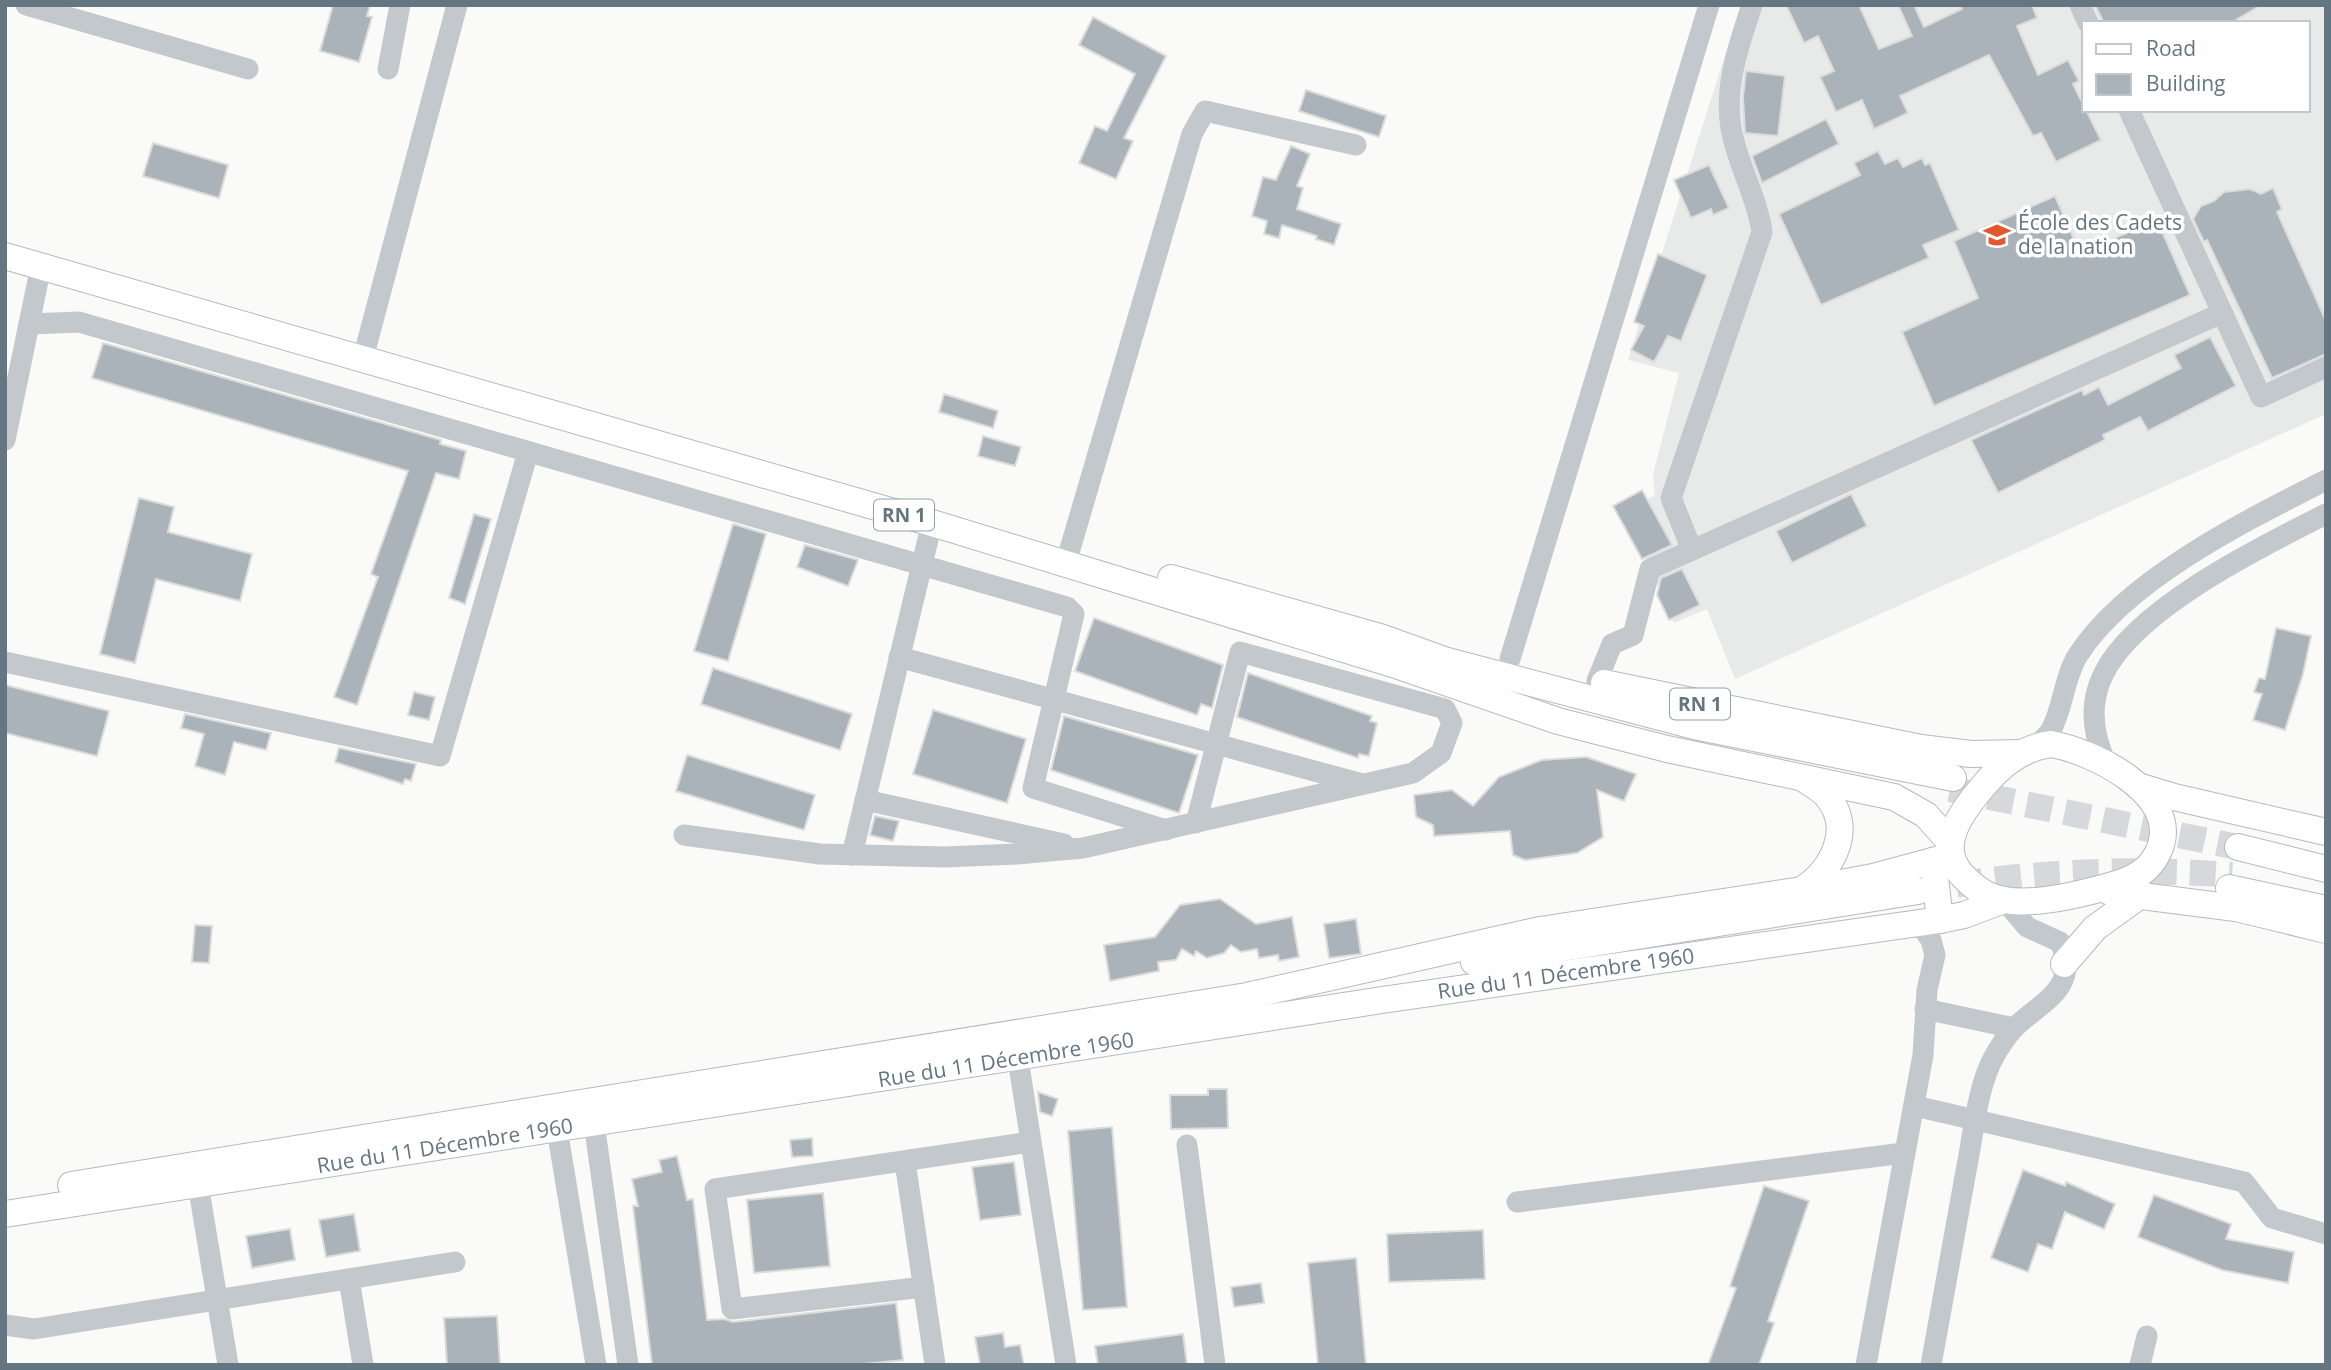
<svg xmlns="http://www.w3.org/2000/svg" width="2331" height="1370" font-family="'Open Sans',sans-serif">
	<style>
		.built { fill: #e8e9e9; fill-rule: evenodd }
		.building { fill: #aab3b9; stroke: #dcdcda; stroke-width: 2 }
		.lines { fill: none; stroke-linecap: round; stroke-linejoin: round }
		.major-tunnel { stroke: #d5d9db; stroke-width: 26; stroke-dasharray: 26 13; stroke-linecap: butt }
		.major-casing { stroke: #b5babe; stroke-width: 28 }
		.minor { stroke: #c3c8cc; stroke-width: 21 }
		.major { stroke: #fff; stroke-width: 26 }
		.labels { text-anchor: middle; stroke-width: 7; stroke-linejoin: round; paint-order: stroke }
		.shield { fill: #fff; stroke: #939fa8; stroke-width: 2 }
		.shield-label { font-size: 19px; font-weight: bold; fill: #657683 }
		.poi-label { font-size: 21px; fill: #657683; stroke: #fff; text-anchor: start }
		.street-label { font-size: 21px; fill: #657683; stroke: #fff }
	</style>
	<rect width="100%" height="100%" fill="#fafaf8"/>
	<path class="built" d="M1741 5H2326V414L1735 679 1707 609 1674 623 1624 509 1655 495 1653 475 1679 373 1628 360ZM2084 23H2308V110H2084Z"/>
	<g class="building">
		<polygon points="333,5 370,5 367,16 372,17 359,62 320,51"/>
		<polygon points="1786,5 1859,5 1879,49 1912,36 1898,5 1914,5 1924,27 1962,9 1960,5 2032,5 2037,18 2017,26 2038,75 2068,60 2079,81 2073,84 2101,140 2056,162 2041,133 2033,136 1989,55 1900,96 1908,113 1874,129 1862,100 1836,112 1820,77 1834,71 1818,36 1804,43"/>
		<polygon points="2095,5 2261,5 2231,23 2104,23"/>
		<polygon points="1093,17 1166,56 1124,138 1133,141 1116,179 1079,163 1095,126 1107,131 1135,74 1079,45"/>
		<polygon points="1746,71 1785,76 1778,136 1745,133 1743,97"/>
		<polygon points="1306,90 1386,116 1379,137 1299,111"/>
		<polygon points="1826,119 1839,144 1762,183 1752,156"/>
		<polygon points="153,143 228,165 219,198 143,176"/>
		<polygon points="1291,146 1310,154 1297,186 1303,188 1297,209 1341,224 1334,245 1316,239 1317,236 1282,225 1279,238 1264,234 1267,221 1252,216 1263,177 1276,180"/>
		<polygon points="1878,151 1885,164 1898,158 1903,167 1922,158 1925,165 1930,163 1959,230 1923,245 1929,258 1821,305 1779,214 1860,175 1854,163"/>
		<polygon points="1709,165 1729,208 1713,215 1711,209 1691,218 1674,180"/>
		<polygon points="2273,188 2282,209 2277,212 2326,321 2326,354 2272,378 2207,240 2204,242 2193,219 2201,206 2214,201 2224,192 2250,189 2261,194"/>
		<polygon points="2055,196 2080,253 2157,220 2190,295 1934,406 1902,332 1978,298 1954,241"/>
		<polygon points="1658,254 1707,275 1681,341 1668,336 1654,362 1631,350 1644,326 1634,322"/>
		<polygon points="2210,337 2236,386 2148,431 2140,417 2103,435 2105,440 1998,493 1971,440 2082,390 2084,395 2099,387 2108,405 2181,368 2174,355"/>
		<polygon points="103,343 441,440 440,444 466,451 459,479 436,473 357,705 334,697 378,577 371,574 408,471 92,378"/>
		<polygon points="944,394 998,411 993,428 939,412"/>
		<polygon points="983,436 1021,447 1015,466 978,456"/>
		<polygon points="1642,490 1672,545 1642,559 1613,506"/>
		<polygon points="1851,494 1867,526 1792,563 1776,531"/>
		<polygon points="139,498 174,507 168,532 252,554 240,601 156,579 135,663 100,654"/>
		<polygon points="474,514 491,519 465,604 449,598"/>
		<polygon points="733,524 766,534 728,661 694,651"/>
		<polygon points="805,545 858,560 848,586 797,567"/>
		<polygon points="1682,569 1700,605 1669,620 1657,595 1661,578"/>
		<polygon points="1094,618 1223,665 1212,708 1201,704 1197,715 1075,671"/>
		<polygon points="2276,628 2311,636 2303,674 2285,730 2253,720 2262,694 2254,692 2259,678 2265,679"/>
		<polygon points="713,668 852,714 840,750 701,704"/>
		<polygon points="1248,673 1372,716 1370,721 1377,723 1369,756 1359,754 1358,758 1237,717"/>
		<polygon points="5,685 109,711 97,756 5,733"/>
		<polygon points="414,692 435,697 429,720 408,715"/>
		<polygon points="933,710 1026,739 1007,803 913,774"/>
		<polygon points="185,714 271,733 266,750 234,742 225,775 195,766 204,734 181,728"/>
		<polygon points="1064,716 1198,755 1179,813 1051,770"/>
		<polygon points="339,748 416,764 411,781 405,779 403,784 335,762"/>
		<polygon points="687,755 815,795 804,830 676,791"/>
		<polygon points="1586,757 1636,774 1624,801 1597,790 1603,837 1577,853 1525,860 1513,855 1510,831 1434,836 1433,825 1416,817 1414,795 1452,790 1473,806 1499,777 1542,760"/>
		<polygon points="875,816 899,821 893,841 870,835"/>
		<polygon points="1220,899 1256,924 1292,917 1299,957 1279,961 1278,955 1259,958 1257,949 1241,952 1231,945 1224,953 1207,958 1196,951 1194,956 1182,949 1176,960 1158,962 1159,971 1110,981 1104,945 1155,937 1180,905"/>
		<polygon points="1356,919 1361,954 1329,958 1324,924"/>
		<polygon points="195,925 212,926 209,963 192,962"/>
		<polygon points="1208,1089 1227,1089 1228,1128 1171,1129 1170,1095 1208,1095"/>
		<polygon points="1038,1092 1058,1099 1052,1116 1040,1112"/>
		<polygon points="1112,1127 1127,1307 1083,1310 1068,1131"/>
		<polygon points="812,1138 813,1156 792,1157 790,1140"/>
		<polygon points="677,1156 687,1200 693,1199 707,1320 724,1319 733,1322 896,1303 903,1360 853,1365 652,1365 633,1206 638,1206 632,1179 662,1172 659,1160"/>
		<polygon points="1014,1162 1021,1215 980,1220 972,1167"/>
		<polygon points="2023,1170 2065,1186 2066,1182 2115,1204 2104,1229 2065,1212 2052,1249 2038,1244 2028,1272 1991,1258"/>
		<polygon points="1764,1186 1809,1201 1768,1321 1774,1323 1759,1365 1708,1365 1736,1288 1730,1286"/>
		<polygon points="823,1193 830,1266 754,1273 747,1200"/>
		<polygon points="2154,1195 2231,1224 2226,1239 2294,1252 2288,1283 2222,1270 2138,1237"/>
		<polygon points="354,1214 360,1251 326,1257 319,1220"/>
		<polygon points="290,1229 295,1260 252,1268 246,1236"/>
		<polygon points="1483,1230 1485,1279 1389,1282 1387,1234"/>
		<polygon points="1356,1258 1366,1365 1318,1365 1308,1263"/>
		<polygon points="1261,1283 1264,1303 1234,1307 1231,1287"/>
		<polygon points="497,1316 500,1365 447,1365 444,1318"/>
		<polygon points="1003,1333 1005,1347 1020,1345 1024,1365 980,1365 975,1337"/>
		<polygon points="1183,1334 1187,1365 1098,1365 1095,1346"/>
	</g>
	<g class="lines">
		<g class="major-tunnel">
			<polyline points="1950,789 2238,847"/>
			<path d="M1918 891C2024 872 2126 867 2232 875"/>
		</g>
		<defs>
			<g id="major">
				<polyline points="5,256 932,523 1393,664 1558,721 1667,749 1894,797 1926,815 1950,842"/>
				<polyline points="1171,578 1380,637 1444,660 1694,726 1953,778"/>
				<polyline points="1604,683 1921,748 1971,754 2022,753"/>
				<path d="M2051 744C2093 751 2177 793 2161 845 2154 866 2140 876 2120 883 2090 892 2036 906 2004 900 1991 898 1977 890 1967 880 1932 849 1961 812 1985 784 2002 764 2025 747 2051 744Z"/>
				<polyline points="2141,787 2174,797 2326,832"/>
				<polyline points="2238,847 2326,869"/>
				<polyline points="1933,861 1940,920"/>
				<polyline points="2229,888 2326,909"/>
				<path d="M1802 890C1832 870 1855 829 1827 796 1821 789 1812 784 1804 779"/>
				<polyline points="2110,892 2236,908 2326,930"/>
				<polyline points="1474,962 1918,891"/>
				<polyline points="2064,964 2095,928 2142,894"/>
				<polyline points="71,1185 1247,996 1540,930 1802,890 1873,877 1951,856"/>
				<polyline points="5,1214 1382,1000 1940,920 1964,915 2004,900"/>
			</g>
		</defs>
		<use href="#major" class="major-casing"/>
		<g class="minor">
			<polyline points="26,5 248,69"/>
			<polyline points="2080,5 2088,23"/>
			<polyline points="388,69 400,5"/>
			<polyline points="2129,110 2261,397 2326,367"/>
			<polyline points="29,324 79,322 1067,607 1074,614 1033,788 1166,830"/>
			<polyline points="366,347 457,5"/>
			<polyline points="5,440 41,266"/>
			<polyline points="1070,549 1192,134 1205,111 1356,145"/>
			<path d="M1692 550 1671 498 1762 232C1757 196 1737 164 1731 128 1724 85 1739 45 1752 5"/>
			<polyline points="899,657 1362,784"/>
			<polyline points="1510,659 1709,5"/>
			<polyline points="5,662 440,756 528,452"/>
			<polyline points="1597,681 1612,644 1633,635 1650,569 2222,313"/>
			<path d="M2036 746C2041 741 2047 736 2051 730 2063 709 2064 677 2078 655 2127 579 2247 520 2326 480"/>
			<path d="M2108 767C2093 737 2088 706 2103 675 2134 609 2262 546 2326 514"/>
			<polyline points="865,800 1064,844"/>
			<polyline points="684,835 820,854 945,857 1017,854 1083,848 1413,773 1441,753 1452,723 1445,709 1240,652 1196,823"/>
			<polyline points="852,855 932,523"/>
			<polyline points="1925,1009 2014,1028"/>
			<polyline points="1018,1059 1066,1365"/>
			<polyline points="1915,1106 2244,1182 2272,1218 2326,1234"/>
			<polyline points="594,1123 628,1365"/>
			<polyline points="557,1129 596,1365"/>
			<polyline points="1187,1145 1215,1365"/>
			<polyline points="905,1162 935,1365"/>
			<polyline points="198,1184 228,1365"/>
			<polyline points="1517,1202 1904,1153"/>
			<polyline points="349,1279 363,1365"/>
			<polyline points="924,1287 732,1309 715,1189 1030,1142"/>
			<polyline points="5,1325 34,1329 455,1262"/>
			<polyline points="1866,1365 1923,1055 1927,990 1935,955 1931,940 1919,923"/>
			<path d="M1931 1365C1943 1300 1955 1235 1966 1171 1973 1137 1976 1098 1989 1067 1994 1055 2006 1036 2015 1027 2041 1002 2081 988 2060 942L2027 927 2004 900"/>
			<polyline points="2140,1365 2147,1336"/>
		</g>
		<use href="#major" class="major"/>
	</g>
	<defs>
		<symbol id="school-bare" viewBox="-9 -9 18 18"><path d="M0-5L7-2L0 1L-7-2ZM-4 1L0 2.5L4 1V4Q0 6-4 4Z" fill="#e4572e" stroke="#fff" stroke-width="2.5" paint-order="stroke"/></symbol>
	</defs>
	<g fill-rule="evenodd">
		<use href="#school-bare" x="1978" y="216" width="38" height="38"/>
	</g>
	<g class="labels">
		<g class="shield">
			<rect x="874" y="499.5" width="60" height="31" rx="5"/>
			<rect x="1670" y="688.5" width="60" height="31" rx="5"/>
		</g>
		<g class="shield-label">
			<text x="904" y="522">RN 1</text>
			<text x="1700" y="711">RN 1</text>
		</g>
		<g class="poi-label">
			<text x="2018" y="230">École des Cadets<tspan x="2018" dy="24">de la nation</tspan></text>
		</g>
		<g class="street-label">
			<text transform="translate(1566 974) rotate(-8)" y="7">Rue du 11 Décembre 1960</text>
			<text transform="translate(1006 1060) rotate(-9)" y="7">Rue du 11 Décembre 1960</text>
			<text transform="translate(445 1146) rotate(-9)" y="7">Rue du 11 Décembre 1960</text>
		</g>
	</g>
	<rect width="2331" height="1370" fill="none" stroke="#657683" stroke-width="14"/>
	<rect x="2082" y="21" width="228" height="91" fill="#ffffff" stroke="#c1c8cd" stroke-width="2"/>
	<rect x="2096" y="44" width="35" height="10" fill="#ffffff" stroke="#c1c8cd" stroke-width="2"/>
	<text x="2146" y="56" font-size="21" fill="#657683">Road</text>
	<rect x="2096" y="74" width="35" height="21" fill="#aab3b9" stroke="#c1c8cd" stroke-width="2"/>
	<text x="2146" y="91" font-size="21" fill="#657683">Building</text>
</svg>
